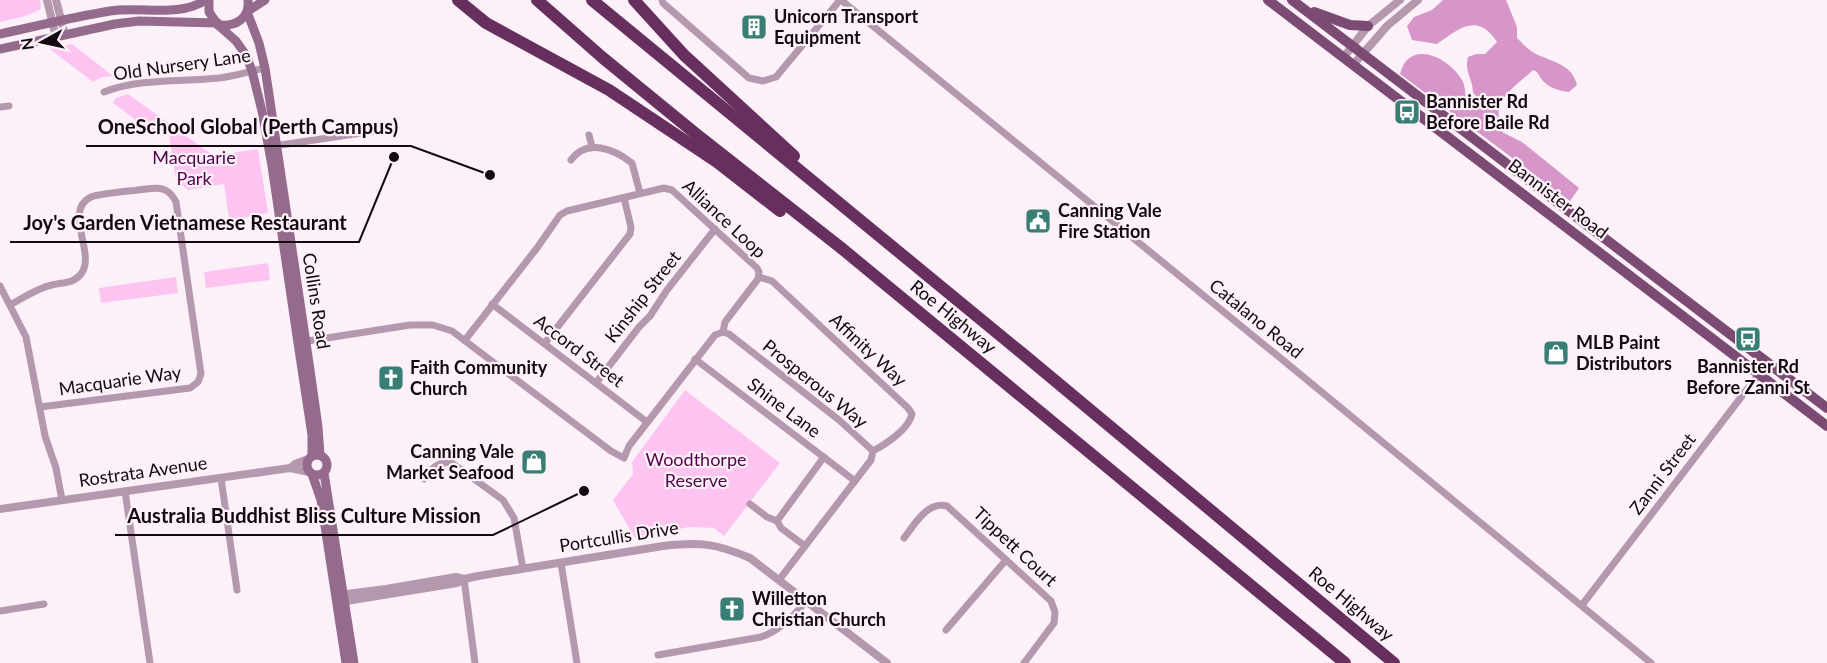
<svg xmlns="http://www.w3.org/2000/svg" width="1827" height="663" font-family="Lato,sans-serif">
	<style>
		.green { fill: #fdc4f1 }
		.forest { fill: #d696c9 }
		.lines { fill: none; stroke-linecap: round; stroke-linejoin: round }
		.minor { stroke: #b498ae; stroke-width: 7 }
		.tertiary { stroke: #b498ae; stroke-width: 8 }
		.secondary { stroke: #946b8c; stroke-width: 9 }
		.primary { stroke: #7c4b73; stroke-width: 10 }
		.motorway { stroke: #662f5e; stroke-width: 12 }
		.labels { text-anchor: middle; stroke-width: 4.5; stroke-linejoin: round; paint-order: stroke }
		.poi-label { font-size: 18px; font-weight: bold; fill: #130911; stroke: #fcf0f9; text-anchor: start }
		.street-label { font-size: 18px; fill: #130911; stroke: #fcf0f9 }
		.park-label { font-size: 18px; fill: #510349; stroke: #fcf0f9 }
		.leader { fill: none; stroke: #130911; stroke-width: 2 }
		.callout-dot { fill: #130911; stroke: #fcf0f9; stroke-width: 2 }
		.callout-label { font-size: 20px; text-anchor: middle; font-weight: bold; fill: #130911; stroke: #fcf0f9; stroke-width: 4.5; stroke-linejoin: round; paint-order: stroke }
	</style>
	<rect width="100%" height="100%" fill="#fcf0f9"/>
	<g class="green">
		<polygon points="0,0 40,0 41,9 26,16 0,22"/>
		<polygon points="72,44 113,76 102,77 93,82 50,49"/>
		<polygon points="128,94 214,156 258,149 268,213 229,220 224,184 188,190 176,180 169,135 157,136 113,103 116,98"/>
		<polygon points="268,263 270,280 206,288 204,272"/>
		<polygon points="176,277 178,293 101,303 99,288"/>
		<polygon points="685,390 780,463 724,536 714,528 689,527 635,538 613,500 633,474 632,462"/>
	</g>
	<path class="forest" d="M1443 0H1506L1517 27V38C1523 44 1528 50 1536 54 1553 62 1573 65 1577 85L1569 92C1554 90 1544 86 1537 72L1533 70C1512 90 1490 100 1502 132L1522 142 1579 188 1570 201 1400 74C1409 38 1449 57 1462 80 1465 85 1465 92 1466 98L1474 105 1480 100 1473 93C1473 78 1464 73 1468 57L1476 54H1485L1497 42C1478 12 1459 28 1437 44L1412 40 1407 26 1414 17 1432 10Z"/>
	<g class="lines">
		<g class="minor">
			<polyline points="662,0 663,3 749,78 763,81 776,77 840,0"/>
			<polyline points="841,0 1284,361 1651,663"/>
			<path d="M104 92C141 78 180 82 219 78 235 76 250 71 265 68"/>
			<polyline points="0,107 9,106"/>
			<polyline points="589,135 592,147"/>
			<polyline points="274,146 375,131"/>
			<path d="M571 160C587 138 614 149 632 163L640 193"/>
			<path d="M759 277 772 281 908 408 912 414C909 429 886 444 873 451"/>
			<polyline points="0,286 26,337 45,436 56,468 62,500"/>
			<polyline points="492,304 647,422"/>
			<path d="M10 305C23 298 37 288 52 285 63 282 73 284 81 274 97 254 62 211 91 197 101 193 134 191 146 189 161 187 169 188 176 202L201 374 198 382 190 388 40 407"/>
			<polyline points="723,332 729,334 839,420 873,451 871,460 779,580"/>
			<polyline points="301,342 410,325 433,325 452,331 611,451 624,458 629,446 715,335 723,332 725,322 758,279 759,272 757,268 672,190 664,188 567,211 560,215 537,248 465,340"/>
			<polyline points="545,343 630,234 631,227 624,198"/>
			<polyline points="695,359 855,481"/>
			<polyline points="596,383 639,327 650,316 667,290 715,229"/>
			<polyline points="221,478 237,590"/>
			<path d="M424 479C431 469 439 460 452 463L503 500 514 518 523 569"/>
			<polyline points="125,491 150,663"/>
			<polyline points="750,504 767,517 777,521 781,528 805,546"/>
			<polyline points="777,521 824,457"/>
			<path d="M904 538C915 524 927 501 947 506L1051 601 1055 612 1054 623 1024 663"/>
			<polyline points="561,563 577,663"/>
			<polyline points="464,579 475,663"/>
			<polyline points="1582,605 1768,362"/>
			<polyline points="0,611 44,604"/>
			<polyline points="946,630 1006,560"/>
			<path d="M658 655 761 637C779 631 794 616 806 601"/>
		</g>
		<g class="tertiary">
			<polyline points="47,0 56,37"/>
			<polyline points="56,0 65,35"/>
			<polyline points="1343,58 1368,26 1400,0"/>
			<polyline points="1353,65 1387,26 1418,0"/>
			<polyline points="290,468 295,464 308,459"/>
			<polyline points="0,509 290,468 309,472"/>
			<polyline points="339,595 386,589 456,577 464,579"/>
			<path d="M340 602 457 583 464 579 478 576 663 546C700 542 715 543 750 558L887 663"/>
		</g>
		<g class="secondary">
			<polyline points="209,0 209,12 218,25"/>
			<polyline points="248,11 265,0"/>
			<polyline points="247,12 259,43 265,68 310,370 318,427 320,455"/>
			<polyline points="218,25 236,41 246,55 252,71 262,111 272,166 298,343 312,435 312,456"/>
			<path d="M218 25C235 27 250 19 248 0"/>
			<path d="M0 34C37 26 73 17 110 11 142 6 178 18 206 0"/>
			<polyline points="0,49 115,24 139,21 218,23"/>
			<circle cx="317" cy="465" r="10"/>
			<polyline points="324,473 354,663"/>
			<polyline points="312,474 321,500 346,663"/>
		</g>
		<g class="primary">
			<polyline points="1268,0 1827,426"/>
			<polyline points="1292,0 1827,408"/>
			<polyline points="1314,12 1350,25 1368,26"/>
		</g>
		<g class="motorway">
			<polyline points="458,0 486,23 609,90 717,162 780,211"/>
			<polyline points="537,0 603,58 696,134 840,247 1345,663"/>
			<polyline points="592,0 1023,354 1394,663"/>
			<polyline points="634,0 684,55 794,156"/>
		</g>
	</g>
	<defs>
		<symbol id="building-square" viewBox="-11 -11 22 22"><rect x="-9" y="-9" width="18" height="18" rx="4" fill="#397e75" stroke="#fcf0f9"/><path d="M-4-6H4V6H1V3H-1V6H-4ZM-2.5-4.3h1.7v1.8h-1.7ZM.8-4.3h1.7v1.8H.8ZM-2.5-1h1.7V.8h-1.7ZM.8-1h1.7V.8H.8Z" fill="#fff"/></symbol>
		<symbol id="bus-square" viewBox="-11 -11 22 22"><rect x="-9" y="-9" width="18" height="18" rx="4" fill="#397e75" stroke="#fcf0f9"/><path d="M-5-6H5V4H4V6H2V4H-2V6H-4V4H-5ZM-3.5-4V0h7V-4ZM-3.5 1.2v1.5H-2V1.2ZM2 1.2v1.5H3.5V1.2Z" fill="#fff"/></symbol>
		<symbol id="civic-square" viewBox="-11 -11 22 22"><rect x="-9" y="-9" width="18" height="18" rx="4" fill="#397e75" stroke="#fcf0f9"/><path d="M-.6-6.5H3V-4.5H.6V-3L4-1V1h2V6H-6V1h2V-1L-.6-3ZM-1.2 2.5V6h2.4V2.5Z" fill="#fff"/></symbol>
		<symbol id="shop-square" viewBox="-11 -11 22 22"><rect x="-9" y="-9" width="18" height="18" rx="4" fill="#397e75" stroke="#fcf0f9"/><path d="M-5-2.5h2.3a2.7 3.5 0 0 1 5.4 0H5L5.5 6h-11ZM-1.5-2.5h3a1.5 2.3 0 0 0-3 0Z" fill="#fff"/></symbol>
		<symbol id="church-square" viewBox="-11 -11 22 22"><rect x="-9" y="-9" width="18" height="18" rx="4" fill="#397e75" stroke="#fcf0f9"/><path d="M-1.2-6h2.4v3.5h3.3v2.4h-3.3V6h-2.4V-.1h-3.3v-2.4h3.3Z" fill="#fff"/></symbol>
	</defs>
	<g fill-rule="evenodd">
		<use href="#building-square" x="739" y="12" width="30" height="30"/>
		<use href="#bus-square" x="1392" y="97" width="30" height="30"/>
		<use href="#civic-square" x="1023" y="206" width="30" height="30"/>
		<use href="#bus-square" x="1733" y="324" width="30" height="30"/>
		<use href="#shop-square" x="1541" y="338" width="30" height="30"/>
		<use href="#church-square" x="376" y="363" width="30" height="30"/>
		<use href="#shop-square" x="519" y="447" width="30" height="30"/>
		<use href="#church-square" x="717" y="594" width="30" height="30"/>
	</g>
	<g class="labels">
		<g class="poi-label">
			<text x="774" y="23">Unicorn Transport<tspan x="774" dy="21">Equipment</tspan></text>
			<text x="1426" y="108">Bannister Rd<tspan x="1426" dy="21">Before Baile Rd</tspan></text>
			<text x="1058" y="217">Canning Vale<tspan x="1058" dy="21">Fire Station</tspan></text>
			<text x="1576" y="349">MLB Paint<tspan x="1576" dy="21">Distributors</tspan></text>
			<text x="1748" y="373" text-anchor="middle">Bannister Rd<tspan x="1748" dy="21">Before Zanni St</tspan></text>
			<text x="410" y="374">Faith Community<tspan x="410" dy="21">Church</tspan></text>
			<text x="514" y="458" text-anchor="end">Canning Vale<tspan x="514" dy="21">Market Seafood</tspan></text>
			<text x="752" y="605">Willetton<tspan x="752" dy="21">Christian Church</tspan></text>
		</g>
		<g class="street-label">
			<text transform="translate(182 65) rotate(-8)" y="6">Old Nursery Lane</text>
			<text transform="translate(1558 199) rotate(37)" y="6">Bannister Road</text>
			<text transform="translate(724 219) rotate(43)" y="6">Alliance Loop</text>
			<text transform="translate(643 297) rotate(-52)" y="6">Kinship Street</text>
			<text transform="translate(316 301) rotate(81)" y="6">Collins Road</text>
			<text transform="translate(953 317) rotate(39)" y="6">Roe Highway</text>
			<text transform="translate(1256 319) rotate(39)" y="6">Catalano Road</text>
			<text transform="translate(868 350) rotate(43)" y="6">Affinity Way</text>
			<text transform="translate(579 351) rotate(37)" y="6">Accord Street</text>
			<text transform="translate(120 381) rotate(-8)" y="6">Macquarie Way</text>
			<text transform="translate(815 384) rotate(39)" y="6">Prosperous Way</text>
			<text transform="translate(784 408) rotate(37)" y="6">Shine Lane</text>
			<text transform="translate(143 472) rotate(-8)" y="6">Rostrata Avenue</text>
			<text transform="translate(1663 474) rotate(-53)" y="6">Zanni Street</text>
			<text transform="translate(619 537) rotate(-9)" y="6">Portcullis Drive</text>
			<text transform="translate(1015 547) rotate(43)" y="6">Tippett Court</text>
			<text transform="translate(1351 604) rotate(40)" y="6">Roe Highway</text>
		</g>
		<g class="park-label">
			<text x="194" y="164">Macquarie<tspan x="194" dy="21">Park</tspan></text>
			<text x="696" y="466">Woodthorpe<tspan x="696" dy="21">Reserve</tspan></text>
		</g>
	</g>
	<path class="leader" d="M490 175L411 146H86M394 157L359 242H10M584 491L493 535H115"/>
	<g class="callout-dot">
		<circle cx="490" cy="175" r="6"/>
		<circle cx="394" cy="157" r="6"/>
		<circle cx="584" cy="491" r="6"/>
	</g>
	<g class="callout-label">
		<text x="248" y="134">OneSchool Global (Perth Campus)</text>
		<text x="185" y="230">Joy's Garden Vietnamese Restaurant</text>
		<text x="304" y="523">Australia Buddhist Bliss Culture Mission</text>
	</g>
	<g transform="translate(42 42) rotate(262)" stroke="#fcf0f9" stroke-width="4.5" paint-order="stroke">
	<path d="M0-4.5L10 22L0 15L-10 22Z" fill="#130911"/>
	<text y="-9" font-size="16" font-weight="bold" text-anchor="middle" fill="#130911">N</text>
	</g>
</svg>
